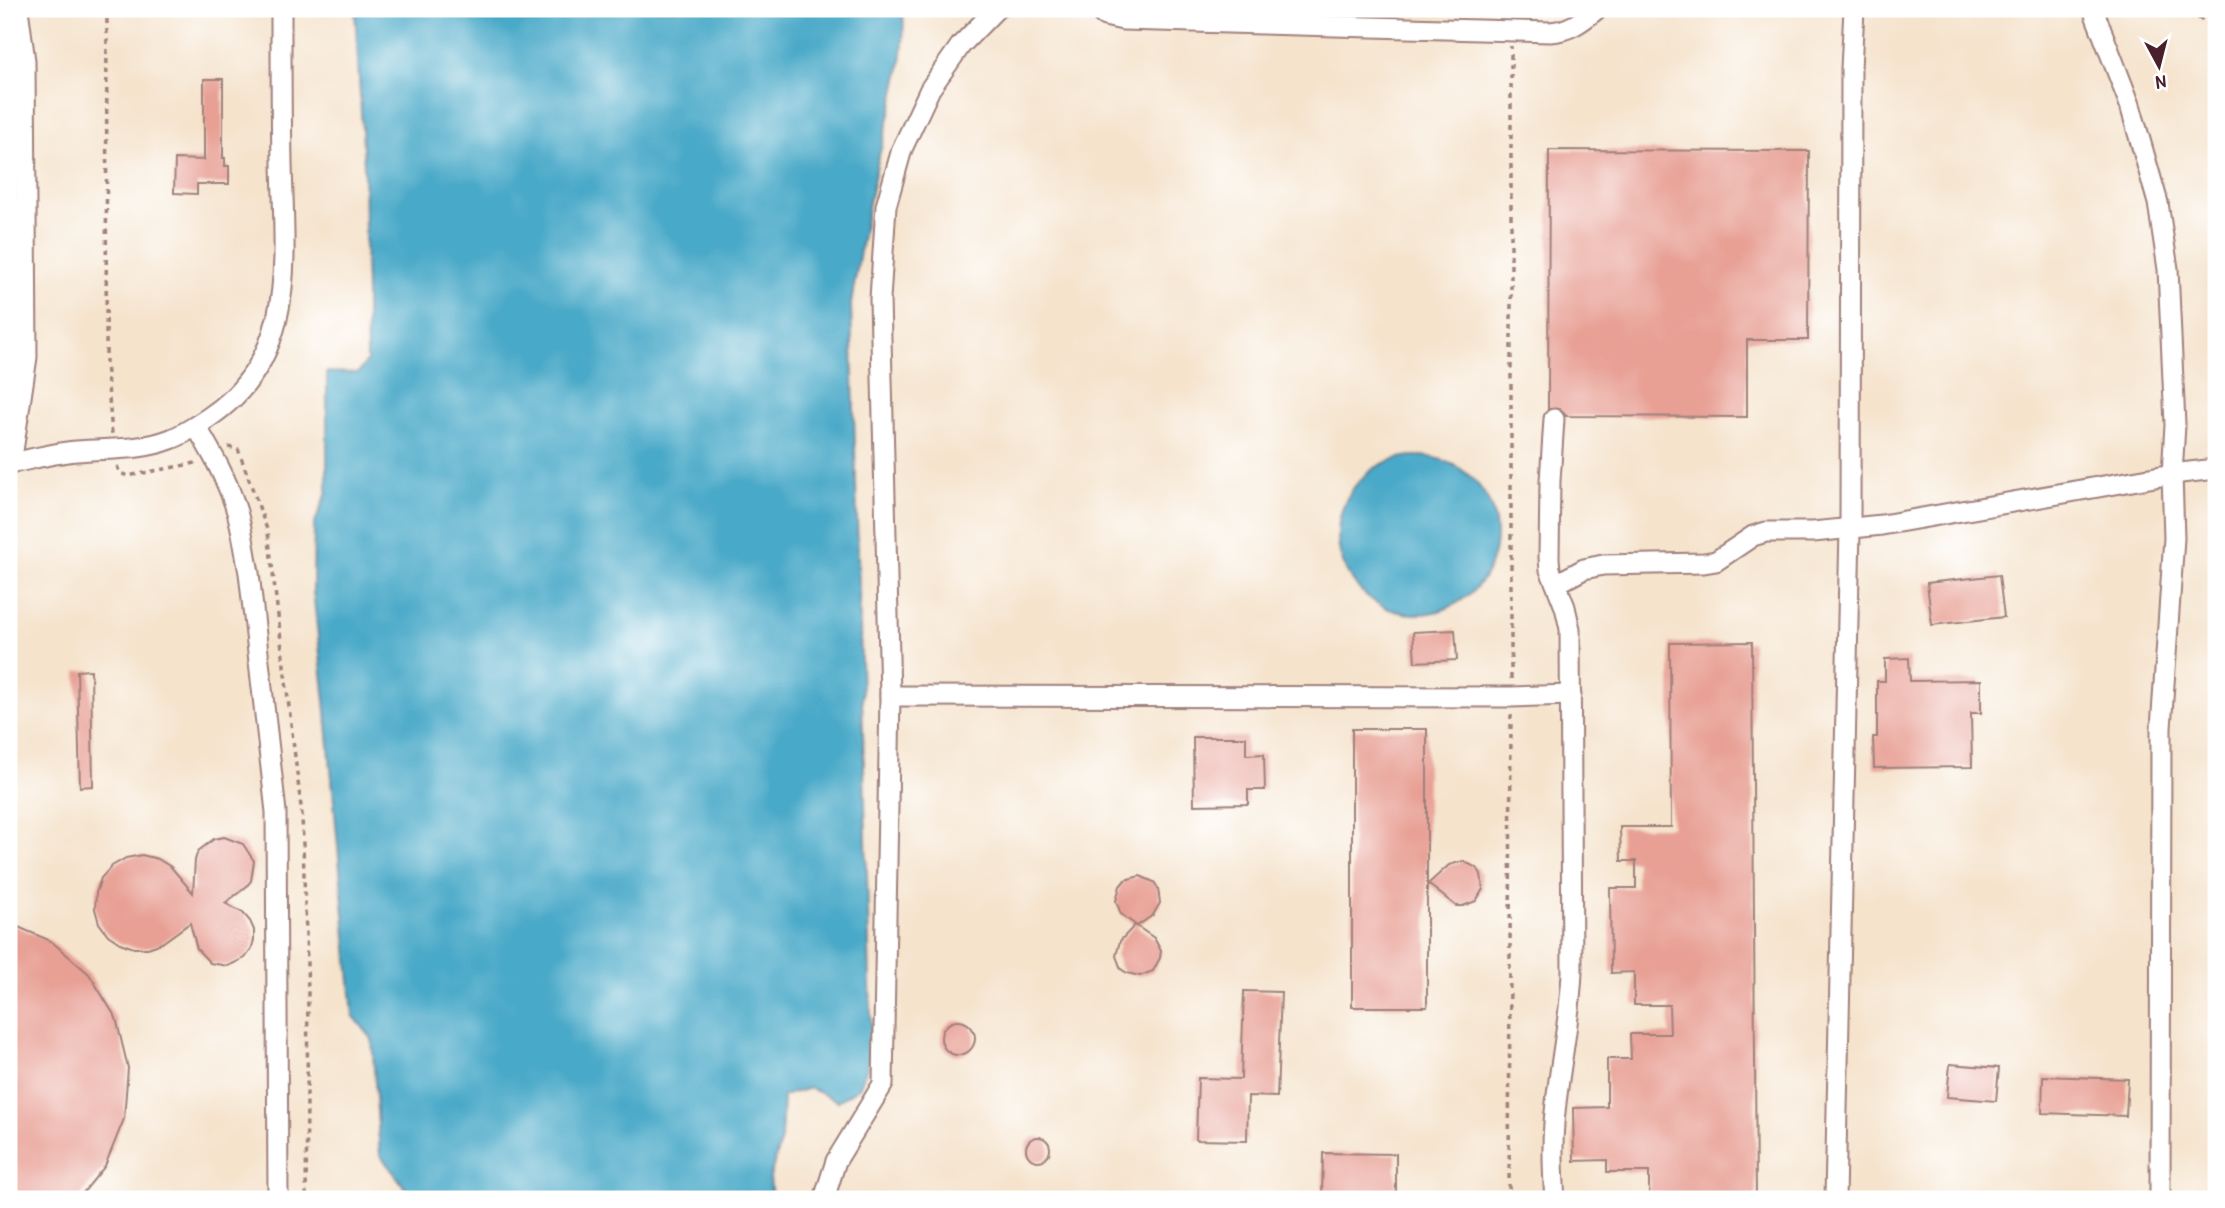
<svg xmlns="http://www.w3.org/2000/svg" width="2225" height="1208" font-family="'Patrick Hand',sans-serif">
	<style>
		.water { fill: #49a9c8; stroke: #4a647a; stroke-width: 2 }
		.building { fill: #e8a095 }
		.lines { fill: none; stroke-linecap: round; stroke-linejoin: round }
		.street-casing { stroke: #a0817c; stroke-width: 23 }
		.path { stroke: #a0817c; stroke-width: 3.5; stroke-dasharray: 5 5; stroke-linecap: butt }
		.street { stroke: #fff; stroke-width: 19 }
	</style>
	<rect width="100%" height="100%" fill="#fff"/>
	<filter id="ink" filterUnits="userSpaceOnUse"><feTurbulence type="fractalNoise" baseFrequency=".0143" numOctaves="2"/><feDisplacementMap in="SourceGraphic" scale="14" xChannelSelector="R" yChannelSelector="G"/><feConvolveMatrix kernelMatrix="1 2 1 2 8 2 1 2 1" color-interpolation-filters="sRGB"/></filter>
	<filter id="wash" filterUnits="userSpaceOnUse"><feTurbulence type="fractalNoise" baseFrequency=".00686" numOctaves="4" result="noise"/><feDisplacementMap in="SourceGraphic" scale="28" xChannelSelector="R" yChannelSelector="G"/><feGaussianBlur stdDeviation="1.57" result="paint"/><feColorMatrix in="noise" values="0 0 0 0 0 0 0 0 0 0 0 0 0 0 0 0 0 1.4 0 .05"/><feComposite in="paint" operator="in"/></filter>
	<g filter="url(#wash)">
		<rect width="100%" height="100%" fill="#f5e3cc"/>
		<g class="water">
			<path d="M355 9H743L903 11C907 62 890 112 878 160 867 208 859 256 851 304L872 1053 860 1087 838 1101 810 1088 783 1096 781 1139 770 1177 772 1199H414L380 1155 372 1039 353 1015 325 701 313 590 314 525 327 492V372L358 373 367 361 364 165Z"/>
			<circle cx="1417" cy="535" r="79"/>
		</g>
		<g id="blocks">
			<g class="building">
				<polygon points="204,79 223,79 223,158 225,158 225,166 229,166 229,184 197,184 197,194 174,193 175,159 204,160"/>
				<polygon points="1549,150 1809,151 1808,340 1747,340 1747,417 1566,416 1560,409 1548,409"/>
				<polygon points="1999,575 2004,617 1932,625 1927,583"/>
				<polygon points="1455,630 1457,660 1415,662 1413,632"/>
				<polygon points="1752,642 1756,1199 1649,1199 1649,1172 1607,1172 1607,1160 1574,1161 1573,1108 1607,1107 1607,1059 1631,1059 1630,1034 1670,1034 1669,1005 1634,1005 1634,972 1611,973 1610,888 1636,888 1636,861 1621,861 1620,827 1671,827 1670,643"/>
				<polygon points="1909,658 1910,681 1981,680 1981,713 1971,713 1972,767 1874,768 1873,737 1877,737 1877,681 1885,681 1885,659"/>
				<polygon points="91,670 93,786 80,787 77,671"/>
				<rect x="1352" y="729" width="75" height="278"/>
				<polygon points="1193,737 1246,737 1246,755 1264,754 1265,790 1248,790 1248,804 1194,805"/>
				<polygon points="224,837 243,844 254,861 251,881 245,888 225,903 243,913 250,921 254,930 254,940 251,950 245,958 228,966 210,963 197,949 190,923 162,943 148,948 134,948 120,943 108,935 99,923 95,909 96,893 101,878 112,866 126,858 142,855 158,859 171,867 193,893 195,860 198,851 214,839"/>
				<polygon points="1463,861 1477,868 1481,874 1483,889 1476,901 1463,906 1456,906 1428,884 1449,865"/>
				<polygon points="1140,876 1154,882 1158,888 1160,903 1153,915 1137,926 1121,914 1116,901 1120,886 1125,880"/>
				<polygon points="9,923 51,941 89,974 116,1018 128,1068 124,1119 105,1166 78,1199 9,1199"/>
				<polygon points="1135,925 1154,938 1161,951 1160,958 1153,971 1140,976 1127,973 1121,969 1116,956 1120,941"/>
				<polygon points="1244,991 1281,992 1277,1097 1248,1096 1247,1141 1196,1140 1198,1078 1241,1079"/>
				<circle cx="958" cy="1038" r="17"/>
				<polygon points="1950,1064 1999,1068 1996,1101 1947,1097"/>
				<polygon points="2043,1076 2128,1079 2126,1116 2042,1113"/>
				<circle cx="1038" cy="1149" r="12"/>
				<polygon points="1323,1153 1396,1154 1396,1199 1322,1199"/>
			</g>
		</g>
	</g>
	<g filter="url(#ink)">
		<use href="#blocks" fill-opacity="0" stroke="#a0817c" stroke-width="2"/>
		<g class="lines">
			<defs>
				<g id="street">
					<path d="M1097 9 1105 16 1123 20 1550 32C1570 31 1582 21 1597 9"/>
					<polyline points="2093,9 2130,105 2158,203 2168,269 2175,425 2172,474 2174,538 2161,728 2160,1199"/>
					<polyline points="1554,419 1550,481 1549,558 1550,570 1556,584"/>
					<path d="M196 426C212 453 228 481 237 512 243 532 245 553 249 573L276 812 278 1199"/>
					<path d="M9 464C31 459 54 453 76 451 109 448 140 451 171 439 184 434 196 426 208 418 299 358 284 259 282 163 281 112 281 60 281 9"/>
					<polyline points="11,464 27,357 25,61 18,9"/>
					<polyline points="890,696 1511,697 1571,695"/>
					<polyline points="824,1199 836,1161 883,1084 890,696 880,299 886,206 902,149 930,89 961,45 996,9"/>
					<path d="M1555 1199C1553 1174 1552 1149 1554 1123 1558 1072 1570 1023 1572 972L1570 629 1565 607 1556 584 1584 569 1603 565 1704 563 1716 561 1753 536 1766 532H1813L1882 525 2172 474 2216 469"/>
					<polyline points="1835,1199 1850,529 1851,69 1854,9"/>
				</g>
			</defs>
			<use href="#street" class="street-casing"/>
			<g class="path">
				<polyline points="107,9 106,362 112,434"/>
				<polyline points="2180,9 2216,27"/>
				<polyline points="228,447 238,449 268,532 302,815 308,993 306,1199"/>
				<polyline points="117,466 120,473 128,476 196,463"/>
				<polyline points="1511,679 1511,46"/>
				<polyline points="1509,1199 1511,715"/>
			</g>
			<use href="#street" class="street"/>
		</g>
	</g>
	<rect width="2225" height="1208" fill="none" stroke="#fff" stroke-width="35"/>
	<g transform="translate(2159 66) rotate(173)" stroke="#ffffff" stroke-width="5" paint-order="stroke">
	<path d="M0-5L12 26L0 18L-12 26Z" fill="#4a1f2b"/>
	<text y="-10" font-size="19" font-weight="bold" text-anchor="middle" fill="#4a1f2b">N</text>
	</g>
</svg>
